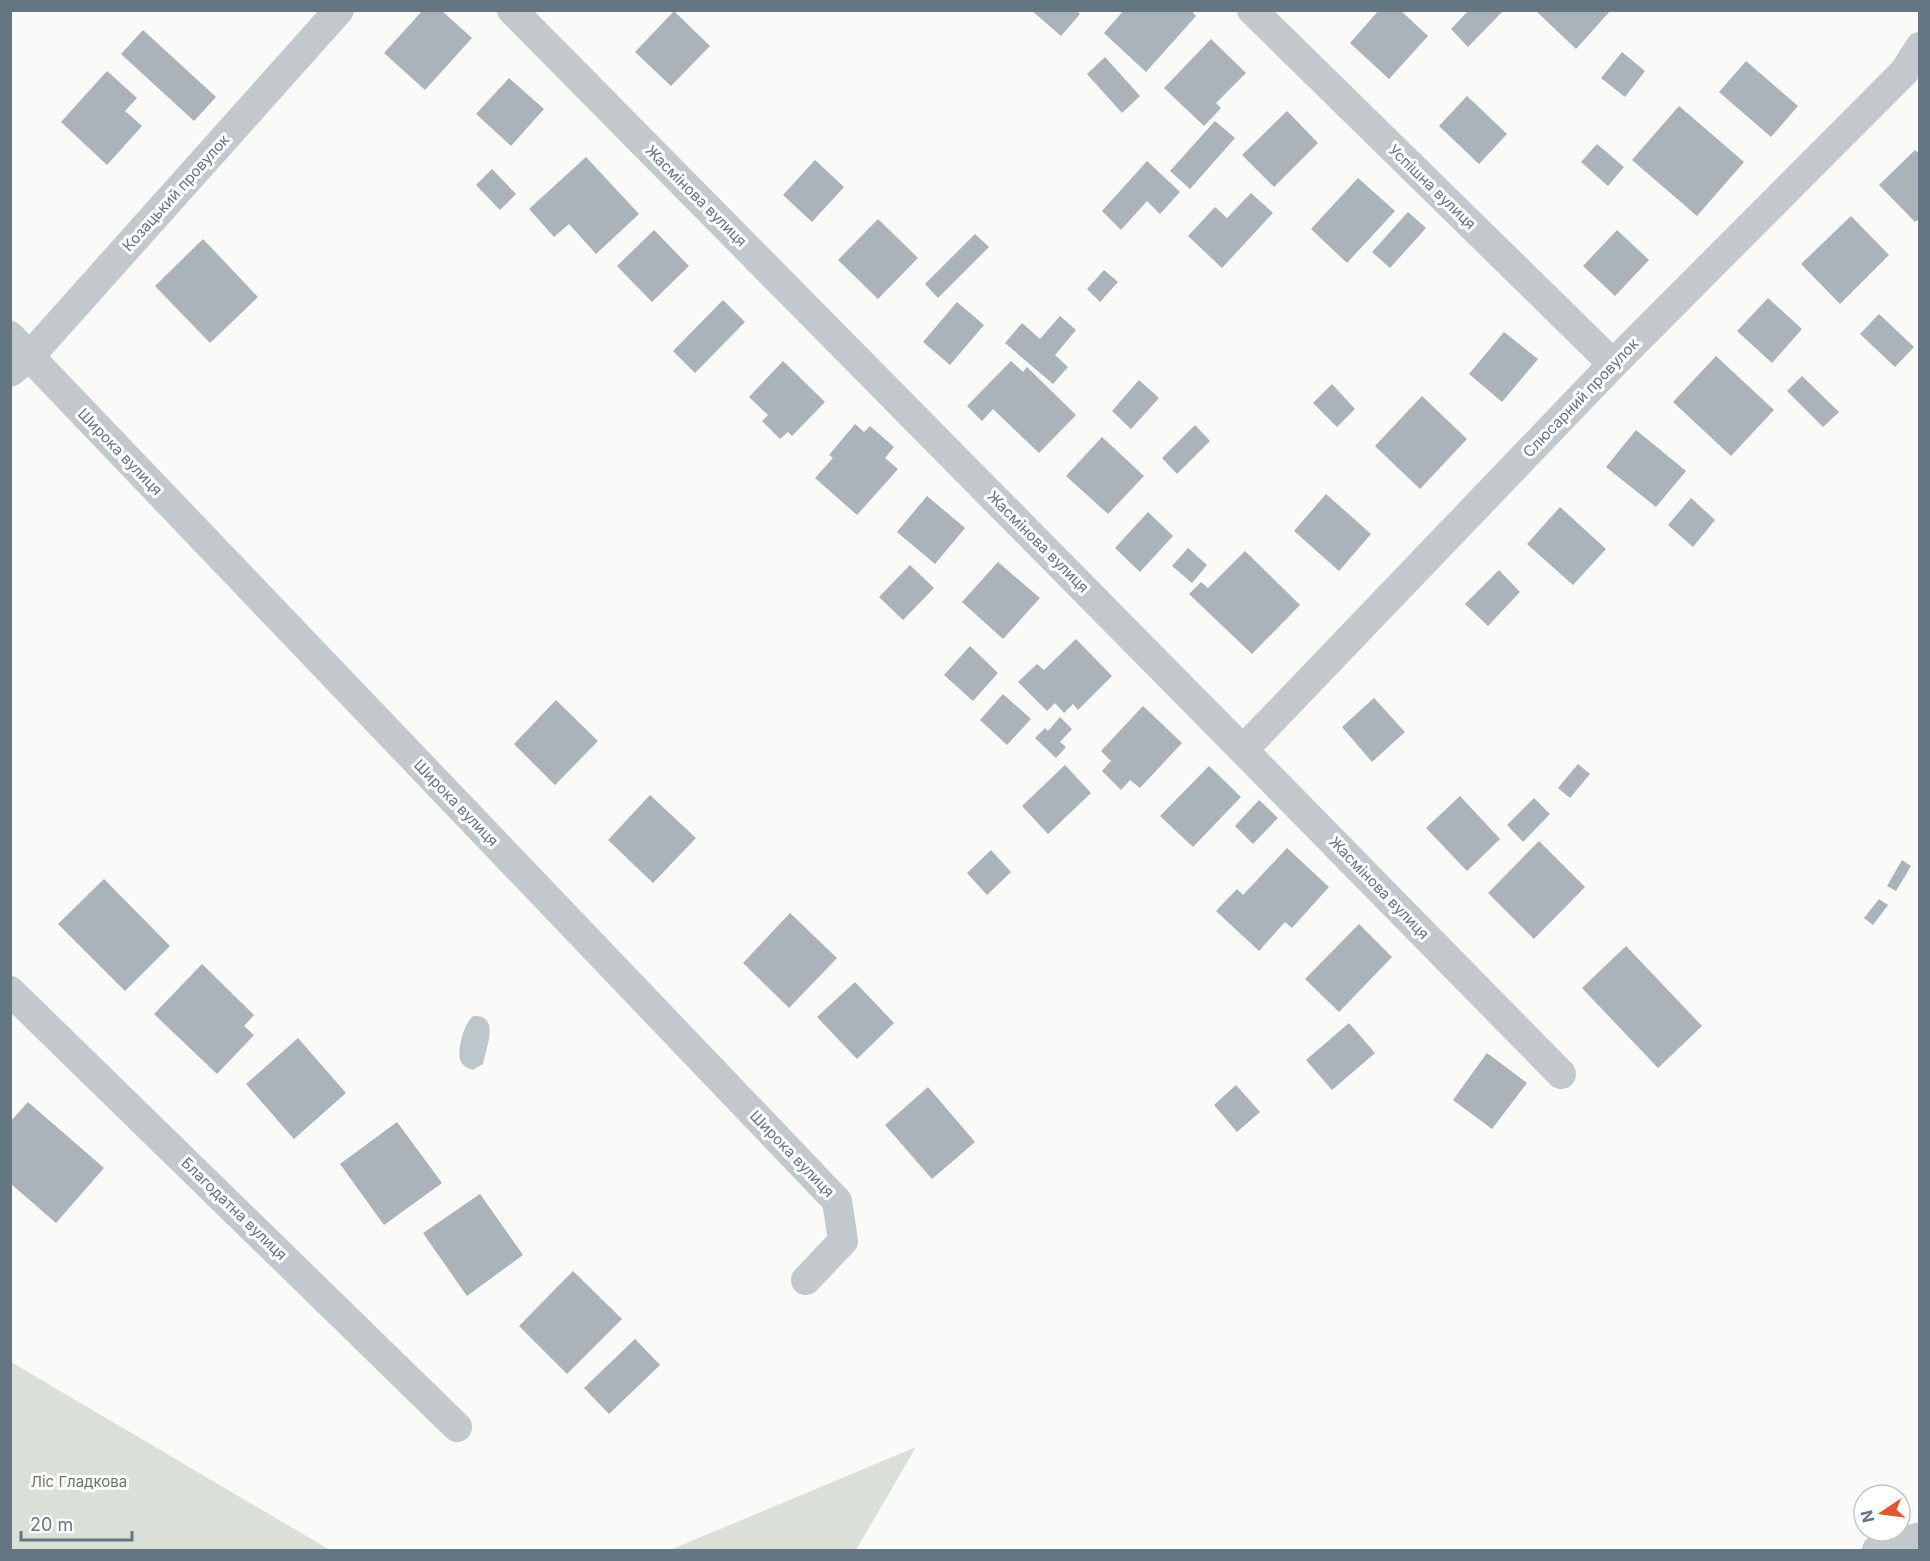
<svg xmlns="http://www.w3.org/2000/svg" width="1930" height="1561" font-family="Inter,sans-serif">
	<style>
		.green { fill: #dadfd7 }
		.water { fill: #bbc7cb }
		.building { fill: #aab3b9 }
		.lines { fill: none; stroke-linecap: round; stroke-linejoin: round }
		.minor { stroke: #c3c8cc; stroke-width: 30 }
		.labels { text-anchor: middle; stroke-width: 6; stroke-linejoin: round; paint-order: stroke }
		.street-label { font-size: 15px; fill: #657683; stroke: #fff }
		.park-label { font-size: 15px; fill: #687a64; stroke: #fff }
	</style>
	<rect width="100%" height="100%" fill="#fafaf8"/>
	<g class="green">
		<polygon points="10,1362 11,1362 330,1550 11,1550"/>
		<polygon points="916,1447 856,1550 670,1550"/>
	</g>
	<path class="water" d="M473 1016C501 1014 486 1048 483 1064L473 1070C468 1068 464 1067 461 1062 456 1052 464 1023 473 1016Z"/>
	<g class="building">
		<polygon points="423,10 441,10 472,38 425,90 384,53"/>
		<polygon points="1031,10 1075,10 1080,14 1061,36"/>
		<polygon points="1124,10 1191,10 1196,16 1146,72 1104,33"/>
		<polygon points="1379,10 1400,10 1428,36 1389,79 1350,43"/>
		<polygon points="1469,10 1504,10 1468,47 1451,29"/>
		<polygon points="1535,10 1611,10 1576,49"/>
		<polygon points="674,11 710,46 671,86 635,52"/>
		<polygon points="143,30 216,97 194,121 121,54"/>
		<polygon points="1211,39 1246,73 1216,103 1221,108 1204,126 1164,88"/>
		<polygon points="1622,52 1645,71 1625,97 1601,78"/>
		<polygon points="1105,57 1140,96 1122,113 1087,74"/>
		<polygon points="1746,61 1798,106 1771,137 1719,92"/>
		<polygon points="107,71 137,98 125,111 142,126 107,165 61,122"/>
		<polygon points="509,78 544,109 511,146 476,114"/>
		<polygon points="1467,96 1507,134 1479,164 1439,126"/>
		<polygon points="1679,106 1744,162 1697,216 1632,160"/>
		<polygon points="1287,111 1318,143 1274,187 1242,155"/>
		<polygon points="1215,121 1235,138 1190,189 1170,171"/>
		<polygon points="1597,144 1624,167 1608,186 1581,162"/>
		<polygon points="1915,150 1920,154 1920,218 1915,222 1879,185"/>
		<polygon points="586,157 639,214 596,254 569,224 554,237 529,209"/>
		<polygon points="815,160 844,187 812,222 783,195"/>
		<polygon points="1147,161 1180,192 1160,214 1147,201 1121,230 1102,211"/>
		<polygon points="492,169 516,194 500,210 476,185"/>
		<polygon points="1358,178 1395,211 1347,263 1311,229"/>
		<polygon points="1251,193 1273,213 1222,268 1188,236 1215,207 1227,218"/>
		<polygon points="1408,212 1426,228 1390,268 1372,252"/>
		<polygon points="1851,216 1889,255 1840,304 1801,264"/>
		<polygon points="878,219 918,258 878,299 838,260"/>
		<polygon points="654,230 689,266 652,302 617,266"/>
		<polygon points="1617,230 1649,260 1615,296 1583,266"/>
		<polygon points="975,234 989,247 938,298 925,284"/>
		<polygon points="203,239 258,297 210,343 155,286"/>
		<polygon points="1104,270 1118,282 1100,302 1087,289"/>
		<polygon points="1768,298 1802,329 1772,363 1737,331"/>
		<polygon points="723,300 745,322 695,373 673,351"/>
		<polygon points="957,302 984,325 950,365 923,342"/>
		<polygon points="1879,314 1914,347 1895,367 1860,334"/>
		<polygon points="1060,316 1076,330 1055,355 1068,367 1053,384 1005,343 1022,323 1040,339"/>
		<polygon points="1504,332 1538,359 1502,402 1469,374"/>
		<polygon points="1716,356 1774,410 1731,456 1673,402"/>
		<polygon points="783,361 825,402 792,436 788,432 780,439 762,421 768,415 749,397"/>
		<polygon points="1011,361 1023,372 1027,367 1076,415 1039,453 993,409 982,421 967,406"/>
		<polygon points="1802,376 1839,412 1823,427 1787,391"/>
		<polygon points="1139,380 1159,398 1131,429 1112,411"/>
		<polygon points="1332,384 1355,409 1337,427 1313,403"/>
		<polygon points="1422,396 1467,439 1420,489 1375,446"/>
		<polygon points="855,424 864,432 870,426 894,447 885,458 898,469 857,515 815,478 833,458 829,455"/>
		<polygon points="1195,425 1210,441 1177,474 1162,458"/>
		<polygon points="1636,430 1686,471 1656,507 1606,467"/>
		<polygon points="1102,437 1144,476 1108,514 1066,476"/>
		<polygon points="1326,494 1371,534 1339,571 1294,531"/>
		<polygon points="927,496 965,528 935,564 897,532"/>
		<polygon points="1691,498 1715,520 1693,547 1668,525"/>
		<polygon points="1560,507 1606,549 1573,585 1527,544"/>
		<polygon points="1148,512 1173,536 1140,572 1115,548"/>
		<polygon points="1188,548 1207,565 1192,583 1172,566"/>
		<polygon points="1245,551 1300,605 1252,654 1189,594 1201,582 1208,588"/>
		<polygon points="998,562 1040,598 1003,639 962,602"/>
		<polygon points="910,565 934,588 903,620 879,597"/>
		<polygon points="1499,570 1520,592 1488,626 1465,604"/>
		<polygon points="1076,639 1112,676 1078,710 1073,704 1064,713 1055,703 1047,711 1018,682 1037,664 1044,670"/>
		<polygon points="970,646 998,673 973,701 944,675"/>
		<polygon points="1003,694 1031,719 1007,745 980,720"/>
		<polygon points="1374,698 1405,732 1372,762 1342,727"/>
		<polygon points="556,700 598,741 555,785 514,744"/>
		<polygon points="1143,706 1182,743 1140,788 1130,780 1121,790 1102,771 1111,761 1101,751"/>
		<polygon points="1060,717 1072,729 1060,742 1066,747 1056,758 1035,738 1045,728 1048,731"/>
		<polygon points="1578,764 1590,774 1570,798 1558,788"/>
		<polygon points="1065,765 1091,793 1048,834 1022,806"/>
		<polygon points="1209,766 1241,797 1193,847 1160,816"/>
		<polygon points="650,795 696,838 653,883 608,840"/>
		<polygon points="1460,796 1500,839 1467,871 1426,828"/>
		<polygon points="1534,798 1550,814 1523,842 1507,825"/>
		<polygon points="1259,800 1278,818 1253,844 1235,826"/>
		<polygon points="1539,841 1585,887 1534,939 1488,893"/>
		<polygon points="1287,848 1329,887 1292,928 1285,922 1259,951 1216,911 1237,889 1243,895"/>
		<polygon points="991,850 1011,872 987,895 967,873"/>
		<polygon points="1902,860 1911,866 1896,891 1887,886"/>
		<polygon points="104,879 170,946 125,991 58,924"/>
		<polygon points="1879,899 1888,905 1873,925 1864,918"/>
		<polygon points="790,913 837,958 789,1008 743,963"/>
		<polygon points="1359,924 1392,957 1339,1012 1305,979"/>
		<polygon points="1626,946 1702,1026 1658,1068 1582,988"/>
		<polygon points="202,964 254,1015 244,1026 254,1035 217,1074 154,1014"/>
		<polygon points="855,982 894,1023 857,1059 817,1017"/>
		<polygon points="1349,1023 1375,1053 1332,1090 1306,1060"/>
		<polygon points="298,1038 346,1093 294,1139 246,1084"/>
		<polygon points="1487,1053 1527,1083 1492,1129 1453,1100"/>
		<polygon points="1236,1085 1260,1112 1237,1132 1214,1105"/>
		<polygon points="928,1087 975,1142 932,1179 885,1125"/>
		<polygon points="28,1102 104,1168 56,1223 10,1183 10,1122"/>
		<polygon points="397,1122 442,1183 384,1225 340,1164"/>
		<polygon points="480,1194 523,1255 467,1296 423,1233"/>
		<polygon points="573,1271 622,1319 567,1374 519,1326"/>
		<polygon points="635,1339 660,1365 609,1414 584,1388"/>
	</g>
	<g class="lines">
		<g class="minor">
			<polyline points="512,10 1243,750 1561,1074"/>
			<polyline points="1252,10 1613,364"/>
			<polyline points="10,336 837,1201 843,1241 806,1280"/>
			<polyline points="10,372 29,357 339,10"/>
			<polyline points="1243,750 1613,364 1904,72 1920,47"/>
			<polyline points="10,991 457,1427"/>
			<polyline points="1877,1550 1920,1537"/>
		</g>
	</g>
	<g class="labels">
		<g class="street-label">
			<text transform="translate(1432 187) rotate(44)" y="5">Успішна вулиця</text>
			<text transform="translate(176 193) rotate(-48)" y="5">Козацький провулок</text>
			<text transform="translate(696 196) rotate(45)" y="5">Жасмінова вулиця</text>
			<text transform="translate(1581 398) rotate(-46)" y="5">Слюсарний провулок</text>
			<text transform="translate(120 452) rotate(46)" y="5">Широка вулиця</text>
			<text transform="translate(1038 542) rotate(45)" y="5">Жасмінова вулиця</text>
			<text transform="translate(456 803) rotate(46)" y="5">Широка вулиця</text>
			<text transform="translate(1379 888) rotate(46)" y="5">Жасмінова вулиця</text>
			<text transform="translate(792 1154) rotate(46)" y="5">Широка вулиця</text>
			<text transform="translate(234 1209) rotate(44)" y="5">Благодатна вулиця</text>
		</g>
		<g class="park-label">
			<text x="79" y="1487">Ліс Гладкова</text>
		</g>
	</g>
	<rect width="1930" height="1561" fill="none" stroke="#657683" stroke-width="24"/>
	<g transform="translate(1882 1513) rotate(257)"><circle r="28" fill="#ffffff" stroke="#c1c8cd" stroke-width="1.5"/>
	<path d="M0-4.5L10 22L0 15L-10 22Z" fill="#e4572e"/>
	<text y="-9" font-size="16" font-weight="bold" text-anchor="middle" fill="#657683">N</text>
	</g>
	<path d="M21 1531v9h111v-9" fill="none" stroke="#657683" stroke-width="3"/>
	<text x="30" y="1531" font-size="18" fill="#657683" stroke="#ffffff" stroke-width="4.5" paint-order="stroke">20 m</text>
</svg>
